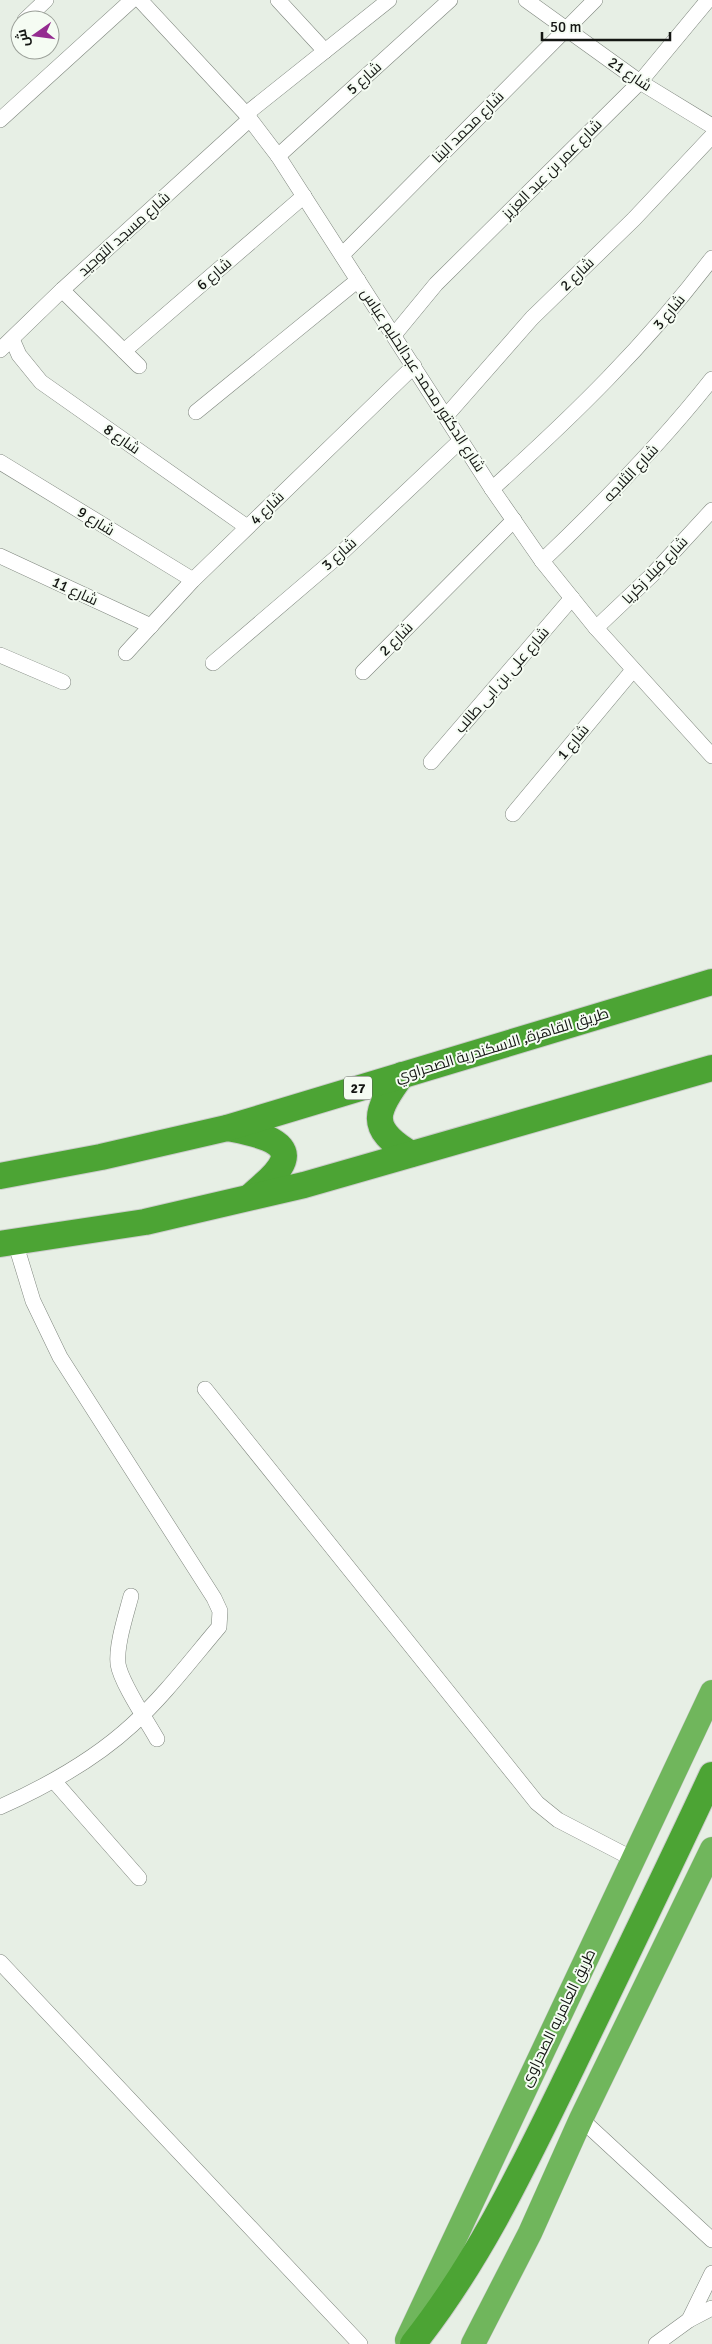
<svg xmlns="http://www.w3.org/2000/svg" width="712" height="2344" font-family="Signika,Cairo,sans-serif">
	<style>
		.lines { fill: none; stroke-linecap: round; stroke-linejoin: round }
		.minor-casing { stroke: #7e857d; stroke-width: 16 }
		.trunk-casing { stroke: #cbcccb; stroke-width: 25 }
		.motorway-casing { stroke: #cbcccb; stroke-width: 28 }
		.minor { stroke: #fff; stroke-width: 15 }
		.trunk { stroke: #70b65c; stroke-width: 24 }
		.motorway { stroke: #4ca434; stroke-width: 26 }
		.labels { text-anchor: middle; stroke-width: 4; stroke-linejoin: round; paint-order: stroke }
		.shield { fill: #f5fcf3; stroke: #585b56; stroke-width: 1 }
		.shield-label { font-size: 14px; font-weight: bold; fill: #141613 }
		.street-label { font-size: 15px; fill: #141613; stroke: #f5fcf3 }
	</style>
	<rect width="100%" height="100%" fill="#e7efe5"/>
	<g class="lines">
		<defs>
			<g id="minor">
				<polyline points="140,0 246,114 278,156 492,489 542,561 596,628 712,756"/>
				<polyline points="278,0 325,51"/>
				<polyline points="526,0 640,82 712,126"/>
				<polyline points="25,20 46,0"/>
				<polyline points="246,114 389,0"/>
				<polyline points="0,120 132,0"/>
				<polyline points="278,156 450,0"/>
				<polyline points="342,255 595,0"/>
				<polyline points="62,290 139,366"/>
				<polyline points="394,335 436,284 640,82 708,0"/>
				<polyline points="12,339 19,355 41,382 247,527"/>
				<polyline points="0,350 62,290 250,119"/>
				<polyline points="124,351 304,196"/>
				<polyline points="196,412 358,280"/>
				<polyline points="446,416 532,318 634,219 712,136"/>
				<polyline points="0,462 193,580"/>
				<path d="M492 489C574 415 645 346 712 258"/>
				<polyline points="0,556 151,626"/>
				<path d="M542 561C603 503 660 445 712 379"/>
				<polyline points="596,628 653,574 712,510"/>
				<polyline points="126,653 193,580 414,366"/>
				<polyline points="0,655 63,682"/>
				<polyline points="213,663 337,557 461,440"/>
				<polyline points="363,672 514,520"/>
				<polyline points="431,762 572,598"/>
				<polyline points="513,814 633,670"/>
				<polyline points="205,1389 537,1803 558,1820 635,1860"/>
				<path d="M131 1596C126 1615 116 1645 118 1664 121 1683 147 1721 157 1739"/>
				<polyline points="54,1781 139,1878"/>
				<path d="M0 1807C47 1786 94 1760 132 1725 164 1696 191 1660 219 1627L220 1611 214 1598 60 1357 33 1301 15 1242"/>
				<polyline points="0,1962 360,2344"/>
				<polyline points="581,2119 712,2240"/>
				<polyline points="689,2320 712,2273"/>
				<polyline points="656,2344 689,2320 712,2308"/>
			</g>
			<g id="trunk">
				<polyline points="407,2340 712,1692"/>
				<polyline points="473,2344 530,2233 581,2119 712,1849"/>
			</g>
			<g id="motorway">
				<path d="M402 1075C375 1111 367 1128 411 1154"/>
				<path d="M228 1128C242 1131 291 1138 283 1161 278 1175 261 1186 251 1196"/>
				<polyline points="0,1176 101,1157 227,1128 712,982"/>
				<polyline points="0,1244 145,1222 304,1185 712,1068"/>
				<path d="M413 2344C480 2260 526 2161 573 2065 620 1968 667 1872 712 1775"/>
			</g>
		</defs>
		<use href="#minor" class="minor-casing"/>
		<use href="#trunk" class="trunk-casing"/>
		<use href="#motorway" class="motorway-casing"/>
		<use href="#minor" class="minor"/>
		<use href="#trunk" class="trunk"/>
		<use href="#motorway" class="motorway"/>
	</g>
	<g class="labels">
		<rect class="shield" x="344" y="1076.5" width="28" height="23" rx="4"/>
		<g class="shield-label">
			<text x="358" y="1093">27</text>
		</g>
		<g class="street-label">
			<text transform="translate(630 74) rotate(34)" y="5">شارع 21</text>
			<text transform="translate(364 78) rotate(-42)" y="5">شارع 5</text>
			<text transform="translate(468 127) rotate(-45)" y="5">شارع محمد البنا</text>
			<text transform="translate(552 169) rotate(-45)" y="5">شارع عمر بن عبد العزيز</text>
			<text transform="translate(124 234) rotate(-42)" y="5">شارع مسجد التوحيد</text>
			<text transform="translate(214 274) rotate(-41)" y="5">شارع 6</text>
			<text transform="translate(577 274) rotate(-44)" y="5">شارع 2</text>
			<text transform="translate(669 312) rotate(-50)" y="5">شارع 3</text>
			<text transform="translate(423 380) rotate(57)" y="5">شارع الدكتور محمد عبدالحليم عباس</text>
			<text transform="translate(122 439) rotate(35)" y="5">شارع 8</text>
			<text transform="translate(631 473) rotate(-47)" y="5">شارع الثلاجه</text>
			<text transform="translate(267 508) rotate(-44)" y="5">شارع 4</text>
			<text transform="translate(96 521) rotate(32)" y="5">شارع 9</text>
			<text transform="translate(339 554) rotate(-42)" y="5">شارع 3</text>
			<text transform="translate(655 570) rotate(-46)" y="5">شارع فيلا زكريا</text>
			<text transform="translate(75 591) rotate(25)" y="5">شارع 11</text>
			<text transform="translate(396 639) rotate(-45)" y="5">شارع 2</text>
			<text transform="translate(502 680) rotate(-49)" y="5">شارع على بن ابى طالب</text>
			<text transform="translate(573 742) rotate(-50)" y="5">شارع 1</text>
			<text transform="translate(502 1045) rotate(-17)" y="5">طريق القاهرة, الاسكندرية الصحراوي</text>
			<text transform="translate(558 2018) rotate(-64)" y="5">طريق العامريه الصحراوى</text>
		</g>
	</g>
	<g transform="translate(35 35) rotate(256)"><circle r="24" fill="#f5fcf3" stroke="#9ba099"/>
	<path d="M0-4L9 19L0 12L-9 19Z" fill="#942c90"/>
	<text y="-8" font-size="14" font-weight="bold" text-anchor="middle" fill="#141613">ش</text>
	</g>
	<path d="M542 32v8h128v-8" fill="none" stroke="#141613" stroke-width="2.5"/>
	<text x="550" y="32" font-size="15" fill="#141613" stroke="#f5fcf3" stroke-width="4" paint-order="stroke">50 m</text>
</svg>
